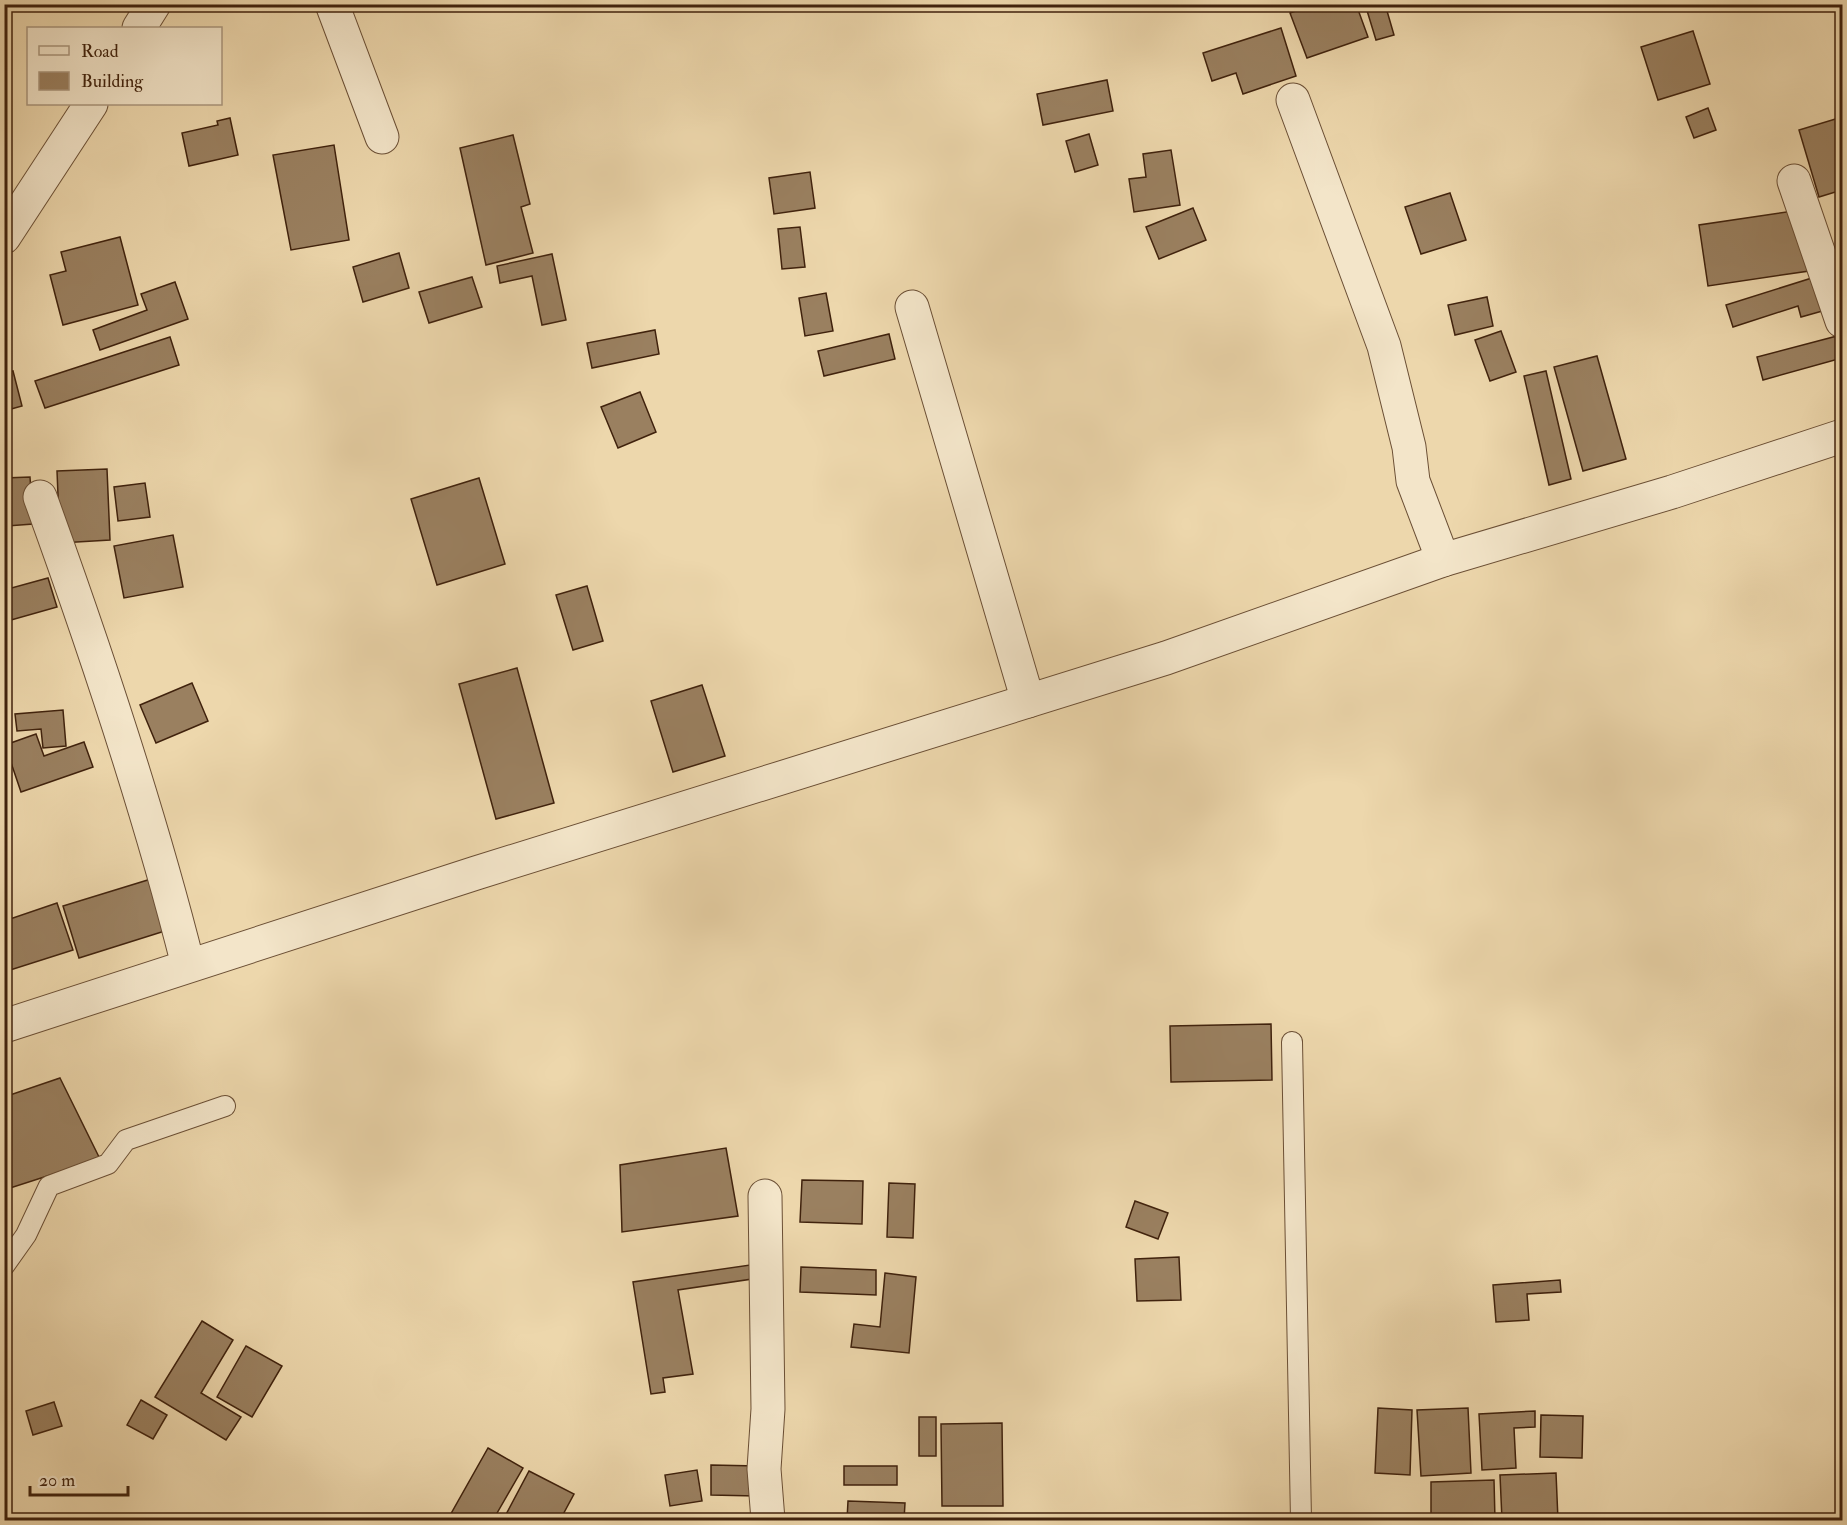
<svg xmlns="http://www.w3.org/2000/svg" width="1847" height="1525" font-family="'IM FELL Double Pica',serif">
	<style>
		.building { fill: #9a8060; stroke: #40220d; stroke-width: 1.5 }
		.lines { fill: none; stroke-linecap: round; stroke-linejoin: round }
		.lane-casing { stroke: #6b4f35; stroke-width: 22 }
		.street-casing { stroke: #6b4f35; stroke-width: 35 }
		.lane { stroke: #f3e5c9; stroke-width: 20 }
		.street { stroke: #f3e5c9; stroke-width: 33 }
	</style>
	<rect width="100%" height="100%" fill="#edd7ac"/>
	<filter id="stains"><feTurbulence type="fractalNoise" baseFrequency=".00333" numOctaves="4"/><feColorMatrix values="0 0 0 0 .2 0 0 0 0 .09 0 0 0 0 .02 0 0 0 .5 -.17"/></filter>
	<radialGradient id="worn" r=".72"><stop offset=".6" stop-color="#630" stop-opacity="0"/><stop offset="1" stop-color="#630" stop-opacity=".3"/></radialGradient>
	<g class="building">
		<polygon points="1315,4 1356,4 1368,37 1307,58 1290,13"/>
		<polygon points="1365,4 1385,4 1394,35 1376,40"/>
		<polygon points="1281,28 1296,76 1243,94 1236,73 1212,81 1203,53"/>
		<polygon points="1693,31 1710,84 1658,100 1641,47"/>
		<polygon points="1107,80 1113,111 1043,125 1037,94"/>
		<polygon points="1708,108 1716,130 1694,138 1686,117"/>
		<polygon points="1842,117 1842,190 1819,197 1799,130"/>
		<polygon points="230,118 238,155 189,166 182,133 218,125 217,121"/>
		<polygon points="1089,134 1098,165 1075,172 1066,141"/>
		<polygon points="513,135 530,204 521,207 533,253 486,265 460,148"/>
		<polygon points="334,145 349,240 291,250 273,155"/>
		<polygon points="1171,150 1180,205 1134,212 1129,179 1146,177 1143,154"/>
		<polygon points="810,172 815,208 774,214 769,178"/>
		<polygon points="1450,193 1466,240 1421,254 1405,207"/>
		<polygon points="1193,208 1206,240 1159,259 1146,227"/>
		<polygon points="1800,210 1809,271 1708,286 1699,225"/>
		<polygon points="800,227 805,267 782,269 778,229"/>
		<polygon points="120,237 138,305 63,325 50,275 66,271 61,252"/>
		<polygon points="399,253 409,288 363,302 353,267"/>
		<polygon points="552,254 566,320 542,325 532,276 500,283 497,266"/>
		<polygon points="472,277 482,307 429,323 419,292"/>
		<polygon points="1815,277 1826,310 1801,317 1798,306 1733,327 1726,305"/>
		<polygon points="175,282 188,319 100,350 93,330 147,310 141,294"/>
		<polygon points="826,293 833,331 805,336 799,298"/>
		<polygon points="1487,297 1493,326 1455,335 1448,305"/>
		<polygon points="655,330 659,354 592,368 587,343"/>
		<polygon points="1501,331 1516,372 1490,381 1475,340"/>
		<polygon points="889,334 895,359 824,376 818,351"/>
		<polygon points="1837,336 1842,358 1763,380 1757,357"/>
		<polygon points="170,337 179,365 45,408 35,381"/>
		<polygon points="1597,356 1626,459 1583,471 1554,367"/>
		<polygon points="13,371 22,406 4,411 4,373"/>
		<polygon points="1546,371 1571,479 1549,485 1524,376"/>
		<polygon points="640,392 656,432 618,448 601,407"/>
		<polygon points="107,469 110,540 60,543 57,471"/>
		<polygon points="30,477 33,524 7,526 4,478"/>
		<polygon points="479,478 505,564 437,585 411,499"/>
		<polygon points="145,483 150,517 118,521 114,487"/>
		<polygon points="173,535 183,587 124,598 114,546"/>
		<polygon points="48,578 57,607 4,622 4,590"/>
		<polygon points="587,586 603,641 573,650 556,595"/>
		<polygon points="517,668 554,803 496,819 459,684"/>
		<polygon points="192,683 208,721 156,743 140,705"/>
		<polygon points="702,685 725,756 673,772 651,701"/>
		<polygon points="63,710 66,746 43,748 41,729 17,731 15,714"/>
		<polygon points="36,734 44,756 84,742 93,767 21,792 5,745"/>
		<polygon points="151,879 168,930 79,958 63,906"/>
		<polygon points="57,903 73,950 4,972 4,921"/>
		<polygon points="1271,1024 1272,1080 1171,1082 1170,1026"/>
		<polygon points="60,1078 100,1159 4,1190 4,1097"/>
		<polygon points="726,1148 738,1216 622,1232 620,1165"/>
		<polygon points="802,1180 863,1181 862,1224 800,1222"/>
		<polygon points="889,1183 915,1184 913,1238 887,1237"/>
		<polygon points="1135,1201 1168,1213 1158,1239 1126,1227"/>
		<polygon points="1179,1257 1181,1300 1137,1301 1135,1259"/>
		<polygon points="750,1265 752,1279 678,1290 693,1374 663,1378 665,1392 651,1394 633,1282"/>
		<polygon points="801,1267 876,1270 876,1295 800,1292"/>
		<polygon points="885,1273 916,1277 909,1353 851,1347 854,1324 880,1327"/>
		<polygon points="1560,1280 1561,1292 1527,1294 1529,1320 1496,1322 1493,1285"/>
		<polygon points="202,1321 233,1340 201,1393 241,1417 226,1440 155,1397"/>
		<polygon points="246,1346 282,1366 252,1417 217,1397"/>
		<polygon points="141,1400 167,1415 153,1439 127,1425"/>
		<polygon points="54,1402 62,1426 33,1435 26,1411"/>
		<polygon points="1378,1408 1412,1410 1410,1475 1375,1473"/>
		<polygon points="1468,1408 1471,1473 1421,1476 1417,1410"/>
		<polygon points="1535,1411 1535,1427 1514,1428 1516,1468 1482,1470 1479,1414"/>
		<polygon points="1541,1415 1583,1416 1582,1458 1540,1457"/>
		<rect x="919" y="1417" width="17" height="39"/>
		<polygon points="1002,1423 1003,1506 942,1506 941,1424"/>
		<polygon points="488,1448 523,1468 493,1520 450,1520 448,1519"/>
		<polygon points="711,1465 757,1466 756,1496 711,1495"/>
		<rect x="844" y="1466" width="53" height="19"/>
		<polygon points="697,1470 702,1501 670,1506 665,1475"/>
		<polygon points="529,1471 574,1494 560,1520 503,1520"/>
		<polygon points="1556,1473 1558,1520 1502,1520 1500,1475"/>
		<polygon points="1494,1480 1495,1520 1431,1520 1431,1482"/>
		<polygon points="848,1501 905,1503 904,1520 847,1520"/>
	</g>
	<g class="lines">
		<defs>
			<g id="lane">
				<polyline points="1292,1042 1301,1520"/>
				<polyline points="4,1266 26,1235 49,1186 108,1164 126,1140 225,1106"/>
			</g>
			<g id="street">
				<polyline points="332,4 382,137"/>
				<polyline points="139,28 154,4"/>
				<polyline points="1293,100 1384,346 1409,447 1413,481 1443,560"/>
				<polyline points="1794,181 1842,321"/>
				<polyline points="4,237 91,104"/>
				<polyline points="912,307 1028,701"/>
				<path d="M40 497C96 651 148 806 188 965"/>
				<polyline points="4,1026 476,873 1166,658 1443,560 1672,492 1842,436"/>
				<polyline points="765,1196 768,1409 764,1469 768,1520"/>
			</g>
		</defs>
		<use href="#lane" class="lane-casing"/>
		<use href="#street" class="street-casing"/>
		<use href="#lane" class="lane"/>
		<use href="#street" class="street"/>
	</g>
	<rect width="1847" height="1525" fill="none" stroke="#edd7ac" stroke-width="24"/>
	<rect x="6" y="6" width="1835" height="1513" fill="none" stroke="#40220d" stroke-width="3"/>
	<rect x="12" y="12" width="1823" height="1501" fill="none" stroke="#40220d" stroke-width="1.5"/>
	<rect x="27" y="27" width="195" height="78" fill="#f3e5c9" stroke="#ab977e" stroke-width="1.5"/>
	<rect x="39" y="46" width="30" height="9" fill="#f3e5c9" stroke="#ab977e" stroke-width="1.5"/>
	<text x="81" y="57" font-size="18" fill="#40220d">Road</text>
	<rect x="39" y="72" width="30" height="18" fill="#9a8060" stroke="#ab977e" stroke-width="1.5"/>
	<text x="81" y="87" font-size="18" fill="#40220d">Building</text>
	<path d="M30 1486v9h98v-9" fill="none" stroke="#40220d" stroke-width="3"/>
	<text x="39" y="1486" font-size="18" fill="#40220d" stroke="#f3e5c9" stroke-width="4.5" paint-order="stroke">20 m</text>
	<rect width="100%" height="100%" filter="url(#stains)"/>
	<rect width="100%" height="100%" fill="url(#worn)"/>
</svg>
